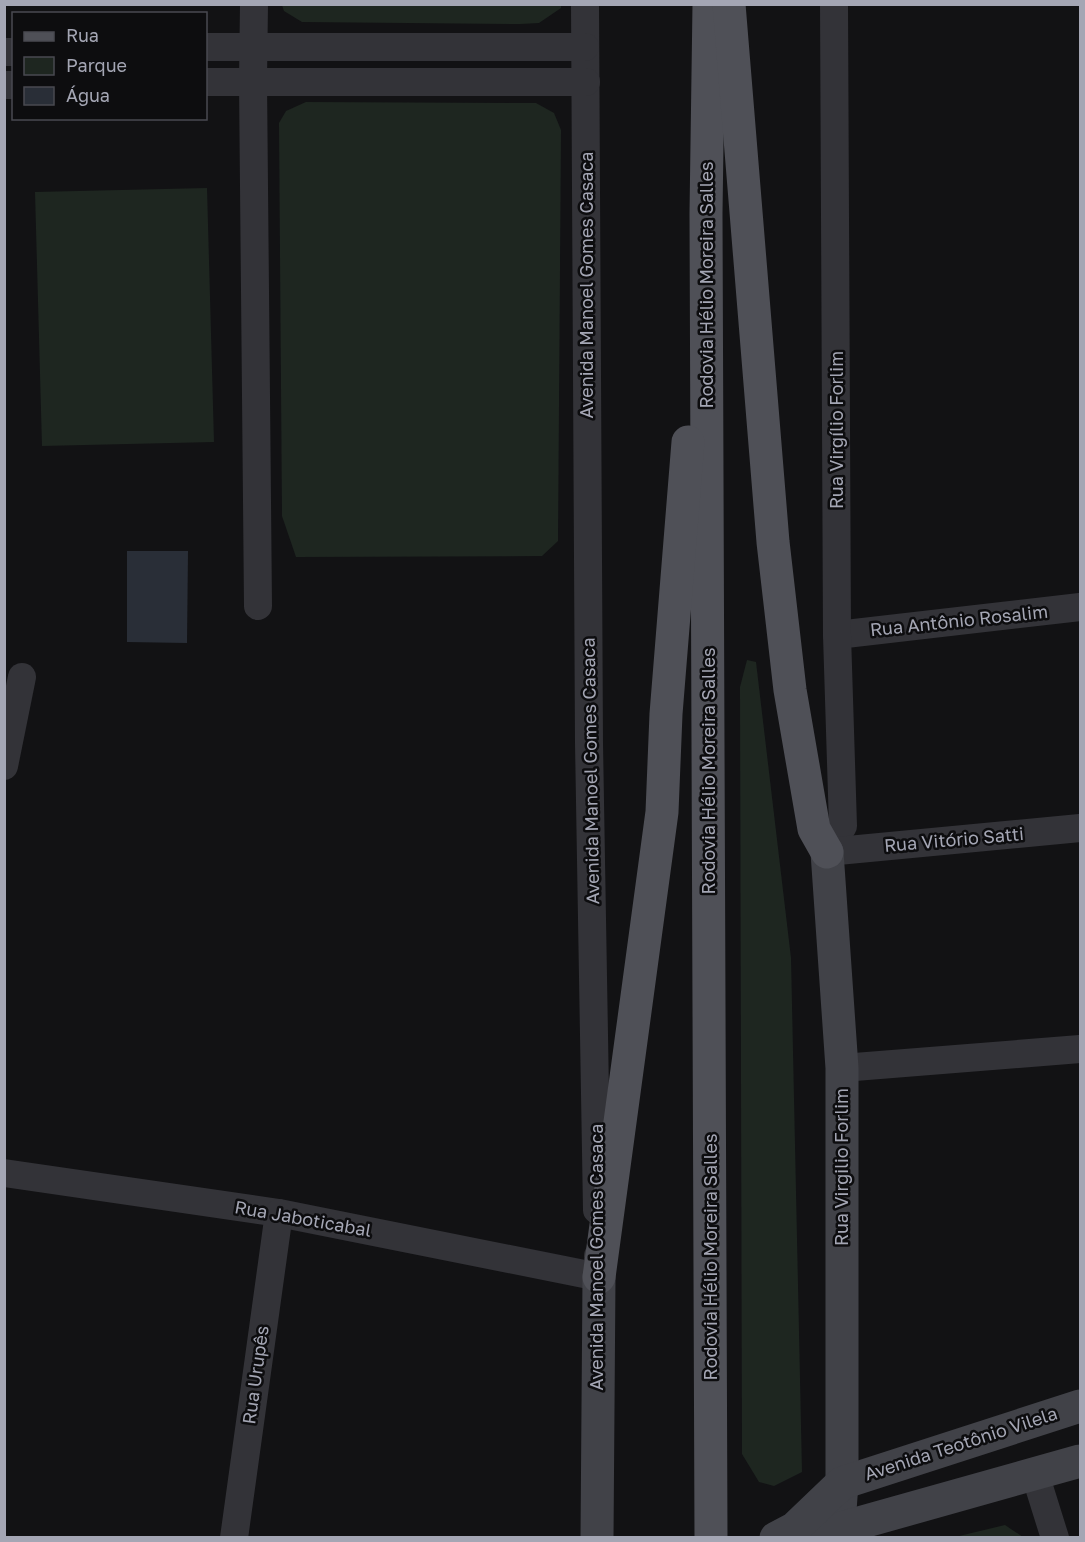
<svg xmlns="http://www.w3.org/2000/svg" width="1085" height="1542" font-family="'Golos Text',sans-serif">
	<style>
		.green { fill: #1e2620 }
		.water { fill: #292e37 }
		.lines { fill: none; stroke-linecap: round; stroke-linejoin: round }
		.street { stroke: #333338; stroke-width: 28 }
		.secondary { stroke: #414248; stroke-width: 33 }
		.primary { stroke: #4f5057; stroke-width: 33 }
		.labels { text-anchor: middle; stroke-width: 5; stroke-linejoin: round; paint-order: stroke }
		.street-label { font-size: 18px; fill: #a4a6b4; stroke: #0d0d0f }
	</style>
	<rect width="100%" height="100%" fill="#121214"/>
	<g class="green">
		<polygon points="561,4 561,8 539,23 520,24 302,22 284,11 282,5"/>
		<polygon points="306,102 536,103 554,113 561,130 558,541 542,556 296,557 282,516 279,123 286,111"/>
		<polygon points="207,188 214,442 42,446 35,192"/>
		<polygon points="747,660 756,662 791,958 802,1472 774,1486 759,1482 742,1454 740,687"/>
		<polygon points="1005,1525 1023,1537 955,1537"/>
	</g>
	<polygon class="water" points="127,551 188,551 187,643 127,642"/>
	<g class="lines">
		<g class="street">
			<polyline points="254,4 253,81 258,606"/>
			<polyline points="585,4 589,743 597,1210"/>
			<polyline points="206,47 585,47"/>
			<polyline points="4,52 14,52"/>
			<polyline points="206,82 586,82"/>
			<polyline points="4,85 14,85"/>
			<polyline points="837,635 1080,607"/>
			<polyline points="4,766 22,677"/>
			<polyline points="827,852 843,826 837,635 834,4"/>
			<polyline points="827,852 1080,828"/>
			<polyline points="842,1068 1080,1049"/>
			<polyline points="4,1173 279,1213 599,1277 598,1256"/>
			<polyline points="1035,1474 1055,1538"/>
			<polyline points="234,1538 279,1213"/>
		</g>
		<g class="secondary">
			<polyline points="827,852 842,1068 842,1483 838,1538"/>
			<polyline points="819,1529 838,1529 1080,1461"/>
			<polyline points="597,1538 599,1277"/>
			<polyline points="776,1538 795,1528 842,1483 1080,1406"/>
		</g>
		<g class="primary">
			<polyline points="709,4 706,213 711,1538"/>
			<polyline points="729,4 773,542 790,690 814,829 827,852"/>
			<polyline points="599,1277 662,812 666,714 688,442"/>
		</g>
	</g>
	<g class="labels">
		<g class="street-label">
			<text transform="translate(587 285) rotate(-90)" y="6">Avenida Manoel Gomes Casaca</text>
			<text transform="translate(707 285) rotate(-90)" y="6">Rodovia Hélio Moreira Salles</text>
			<text transform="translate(837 430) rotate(-90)" y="6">Rua Virgílio Forlim</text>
			<text transform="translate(959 621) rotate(-6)" y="6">Rua Antônio Rosalim</text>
			<text transform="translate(591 771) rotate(-91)" y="6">Avenida Manoel Gomes Casaca</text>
			<text transform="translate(709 771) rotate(-90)" y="6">Rodovia Hélio Moreira Salles</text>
			<text transform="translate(954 840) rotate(-5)" y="6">Rua Vitório Satti</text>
			<text transform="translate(842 1167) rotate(-90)" y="6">Rua Virgilio Forlim</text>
			<text transform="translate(303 1219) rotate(10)" y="6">Rua Jaboticabal</text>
			<text transform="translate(597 1257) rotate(-90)" y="6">Avenida Manoel Gomes Casaca</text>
			<text transform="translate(711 1257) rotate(-90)" y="6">Rodovia Hélio Moreira Salles</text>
			<text transform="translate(256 1375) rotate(-82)" y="6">Rua Urupês</text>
			<text transform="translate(961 1444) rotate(-18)" y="6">Avenida Teotônio Vilela</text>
		</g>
	</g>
	<rect width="1085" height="1542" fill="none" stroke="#a4a6b4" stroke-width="12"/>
	<rect x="12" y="12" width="195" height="108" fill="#0d0d0f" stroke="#494a51" stroke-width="1.5"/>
	<rect x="24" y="32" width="30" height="9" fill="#4f5057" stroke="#494a51" stroke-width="1.5"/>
	<text x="66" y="42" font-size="18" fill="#a4a6b4">Rua</text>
	<rect x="24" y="57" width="30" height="18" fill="#1e2620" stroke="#494a51" stroke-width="1.5"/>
	<text x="66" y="72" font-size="18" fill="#a4a6b4">Parque</text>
	<rect x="24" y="87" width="30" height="18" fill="#292e37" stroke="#494a51" stroke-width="1.5"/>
	<text x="66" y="102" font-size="18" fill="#a4a6b4">Água</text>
</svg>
